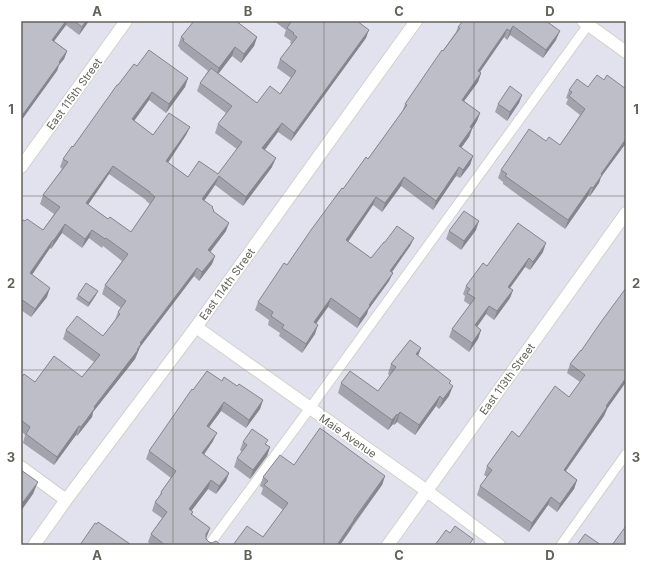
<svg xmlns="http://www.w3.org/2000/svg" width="647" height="566" font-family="Inter,sans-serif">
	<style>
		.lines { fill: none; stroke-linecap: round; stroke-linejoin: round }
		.lane-casing { stroke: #d2d2ca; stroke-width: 11 }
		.street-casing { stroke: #d2d2ca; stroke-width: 14 }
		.secondary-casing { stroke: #d6d5cc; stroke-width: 14 }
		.lane { stroke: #fff; stroke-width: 9 }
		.street { stroke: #fff; stroke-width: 12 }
		.secondary { stroke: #fff; stroke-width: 12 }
		.wall { fill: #a3a3ad; fill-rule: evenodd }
		.shaded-wall { fill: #85858d }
		.building { fill: #bebec9; stroke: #85858d; fill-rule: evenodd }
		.grid { fill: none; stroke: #63625a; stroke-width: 1; stroke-opacity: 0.55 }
		.labels { text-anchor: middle; stroke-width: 3.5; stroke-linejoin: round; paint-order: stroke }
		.street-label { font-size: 11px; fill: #63625a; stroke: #fff }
		.neatline { fill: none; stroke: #63625a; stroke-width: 1.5 }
		.grid-label { font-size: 13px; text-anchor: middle; font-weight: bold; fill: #63625a }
	</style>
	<rect width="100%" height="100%" fill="#e2e1ee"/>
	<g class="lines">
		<defs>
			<g id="lane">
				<polyline points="209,545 310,408 588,25"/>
				<polyline points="561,545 626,454"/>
			</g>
			<g id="street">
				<polyline points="21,167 126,21"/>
				<polyline points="196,327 427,491 499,545"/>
				<polyline points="21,467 66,500"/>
				<polyline points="34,545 66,500 196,327 416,21"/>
				<polyline points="388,545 626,213"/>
			</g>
			<polyline id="secondary" points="583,21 626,52"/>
		</defs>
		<use href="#lane" class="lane-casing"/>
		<use href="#street" class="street-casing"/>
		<use href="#secondary" class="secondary-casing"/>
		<use href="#lane" class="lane"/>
		<use href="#street" class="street"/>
		<use href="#secondary" class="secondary"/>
	</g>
	<g class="wall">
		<polygon points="21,21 89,21 79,35 66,25 54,41 67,51 64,59 59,65 57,71"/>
		<path d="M192 21H237H236L257 37 254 46 241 63 232 56 218 73 257 103 280 94 291 78 277 68 280 59 292 44 290 43 291 41 284 36 286 30 274 21H357L366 38 291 141 278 132 265 150 272 167 243 206 215 185 204 201 212 208 226 231 210 252 215 256 212 264 199 281 194 276 140 347 135 359 93 412 92 417 77 436 76 435 54 465 23 443 25 435 21 431V378L35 382 82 377 94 362 63 339 66 330 103 336 115 320 118 312 121 308 102 294 105 285 122 261 103 246 102 248 89 238 82 248 62 233 51 249 50 248 32 275 47 297 31 317 21 310V219L43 230 54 214 40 204 43 195 62 169 60 167 63 159 73 147 118 85 137 66 188 78 185 87 166 113 149 100 134 121 153 135 190 127 186 135 168 163 188 177 218 174 237 149 215 133 218 124 226 113 197 91 200 83 208 71 180 49V48L178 46 181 37 193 22ZM109 174 146 200V201L150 204 131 232 108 219 88 205Z"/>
		<polygon points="546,21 556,40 543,58 510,35 507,40 504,37 480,72 481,73 478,82 464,101 480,113 477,121 472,129 469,137 461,148 473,156 470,165 460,178 456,176 433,210 401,186 382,212 373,205 348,242 371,258 385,242 414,238 410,246 392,272 389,281 368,310 367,314 357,328 328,307 316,323 315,334 302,353 279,336 280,333 268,325 269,320 255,310 258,302 287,265 343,189 368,159 402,112 405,104 456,32 458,27"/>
		<polygon points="604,80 626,89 626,143 601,177 599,183 590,196 588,196 565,229 503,184 503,182 498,178 501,170 546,141 560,145 580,115 566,104 568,99 566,98 569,90 588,87"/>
		<polygon points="522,95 519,103 507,121 495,112 498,104"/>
		<polygon points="476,230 461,250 446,239 449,231"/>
		<polygon points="543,252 530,270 525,267 510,288 513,290 510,298 494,320 486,314 477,327 481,330 478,339 469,352 449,337 452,329 470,305 464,301 465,296 463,294 466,286 487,266"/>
		<polygon points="78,295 96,295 88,307 76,299"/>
		<polygon points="421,348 418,356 450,383 449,396 439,409 436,406 415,435 397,422 394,425 393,424 388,430 338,393 341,383 378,391 390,376 388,374 391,364"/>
		<polygon points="581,350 607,409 604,416 566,471 577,480 574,489 557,512 548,505 529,532 477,495 480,486 487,477 484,475 487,466 519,437 569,397 580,382 567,373 570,364"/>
		<polygon points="222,381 237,386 263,400 260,409 246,428 221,411 209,427 213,441 204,455 229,473 226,481 216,494 208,489 191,511 193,512 192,515 210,528 206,538 209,542 221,545 151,545 148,542 151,534 162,518 152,511 155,502 159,497 161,492 171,478 146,459 149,451 193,390"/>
		<polygon points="243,442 266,444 270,447 267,456 250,479 234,467 237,458 242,452 240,450"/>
		<polygon points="294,465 385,476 382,485 340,545 233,545 263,537 283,510 261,494 263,488 260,486 263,477"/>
	</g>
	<g class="shaded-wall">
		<polygon points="66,21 67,21 66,25 49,48 52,40"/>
		<polygon points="86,21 89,21 79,35 82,27"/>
		<polygon points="513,26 510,35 507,40 510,31"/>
		<polygon points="507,29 504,37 475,79 478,71"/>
		<polygon points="369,30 366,38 291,141 294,133"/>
		<polygon points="560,31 556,40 543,58 546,50"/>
		<polygon points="257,37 254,46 241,63 244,54"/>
		<polygon points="235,47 232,56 216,77 219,68"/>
		<polygon points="67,51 64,59 59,65 57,71 21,121 21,117"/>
		<polygon points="481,73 478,82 459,108 462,100"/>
		<polygon points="188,78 185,87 166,113 169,104"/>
		<polygon points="152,92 149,100 129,128 132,119"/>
		<polygon points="522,95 519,103 507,121 510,112"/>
		<polygon points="480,113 477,121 472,129 469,137 456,155 459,146 470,127"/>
		<polygon points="282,123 278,132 259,157 262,148"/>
		<polygon points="190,127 186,135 163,170 166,161"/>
		<polygon points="626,139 626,143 601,177 599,183 590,196 593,188 601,174"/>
		<polygon points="473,156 470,165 460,178 463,170"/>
		<polygon points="276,158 272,167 243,206 246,197"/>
		<polygon points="113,166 109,174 83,212 86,203"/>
		<polygon points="459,167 456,176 433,210 436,201"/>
		<polygon points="219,176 215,185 199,208 202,199"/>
		<polygon points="404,177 401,186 382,212 385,203"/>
		<polygon points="591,187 588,196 565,229 568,220"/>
		<polygon points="376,197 373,205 343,249 346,240"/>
		<polygon points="479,221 476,230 461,250 464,241"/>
		<polygon points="229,223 226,231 205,259 208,250"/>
		<polygon points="65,224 62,233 51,249 54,240"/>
		<polygon points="92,230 89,238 82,248 85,239"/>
		<polygon points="414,238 410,246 387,279 390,271"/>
		<polygon points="53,240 50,248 27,282 30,273"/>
		<polygon points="546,243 543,252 530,270 533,262"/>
		<polygon points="215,256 212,264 199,281 202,272"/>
		<polygon points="529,258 525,267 505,295 508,287"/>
		<polygon points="197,268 194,276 140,347 135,359 93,412 92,417 77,436 81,427 94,407 140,343"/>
		<polygon points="393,273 389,281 368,310 367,314 357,328 360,319 369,305"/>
		<polygon points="50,288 47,297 31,317 35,309"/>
		<polygon points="513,290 510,298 494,320 497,311"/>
		<polygon points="98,291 96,295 88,307 89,303"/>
		<polygon points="331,298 328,307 311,331 314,322"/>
		<polygon points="489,306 486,314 472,334 475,325"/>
		<polygon points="318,325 315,334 302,353 306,344"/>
		<polygon points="481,330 478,339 469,352 472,343"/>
		<polygon points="421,348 417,358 416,354"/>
		<polygon points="626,378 626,382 607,409 604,416 560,479 564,470 606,406"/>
		<polygon points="453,386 449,396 439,409 443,399"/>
		<polygon points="440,396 436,406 415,435 419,425"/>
		<polygon points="263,400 260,409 246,428 249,420"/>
		<polygon points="224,402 221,411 204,434 207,426"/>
		<polygon points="400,412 397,422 394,425 398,415"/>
		<polygon points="397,414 393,424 388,430 392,420"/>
		<polygon points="79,426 76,435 54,465 57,457"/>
		<polygon points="217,433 213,441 199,461 202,453"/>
		<polygon points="270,447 267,456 250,479 253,470"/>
		<polygon points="229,473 226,481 216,494 219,486"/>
		<polygon points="385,476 382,485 352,526 351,529 340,545 337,545"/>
		<polygon points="211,480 208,489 186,518 189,509"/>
		<polygon points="577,480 574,489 557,512 560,504"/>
		<polygon points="38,482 33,494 21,511 21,505"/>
		<polygon points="551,497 548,505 529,532 532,523"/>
		<polygon points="210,528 207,536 203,542 206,534"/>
	</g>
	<g class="building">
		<polygon points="21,21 66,21 52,40 67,51 59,62 60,63 21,117"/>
		<polygon points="74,21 86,21 82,27"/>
		<polygon points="194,21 236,21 257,37 244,54 235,47 219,68 183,41 184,39 181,37"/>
		<path d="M290 21H357L369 30 294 133 282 123 262 148 276 158 246 197 219 176 202 199 213 207 212 208 214 210 213 211 229 223 208 250 215 256 202 272 197 268 140 343 141 344 137 350H138L94 407 95 408 81 427 79 426 57 457 26 434 30 427 21 420V378L24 374 35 382 54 356 82 377 100 355 66 330 77 316 103 336 120 314 118 312 126 301 105 285 128 254 106 238 105 239 92 230 85 239 65 224 54 240H53L30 273 50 288 35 309 21 299V219L25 221 27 219 43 230 60 207 43 195 68 162 63 159 72 146 73 147 117 85H118L134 64 137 66 149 50 188 78 169 104 152 92 132 119 153 135 169 113 190 127 166 161 188 177 199 161 218 174 242 142 218 124 232 106 200 83 211 68 257 103 270 86 280 94 296 71 280 59 297 37 293 34 294 33 287 28 291 22ZM113 166 150 192H149L155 197 131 232 110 217 108 219 86 203Z"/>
		<polygon points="463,21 546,21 560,31 546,50 513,26 510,31 507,29 478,71 481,73 462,100 480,113 470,127 472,128 459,146 473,156 463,170 459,167 436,201 404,177 385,203 376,197 346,240 371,258 384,242 385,242 397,226 414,238 390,271 393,273 369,305 370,306 360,319 331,298 314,322 318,325 306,344 282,328 284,325 271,316 273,312 258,302 284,263 287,265 311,230 342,188 343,189 366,157 368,159 407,105 405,104 431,66 442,50 443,51 460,28 458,27"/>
		<polygon points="597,75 604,80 607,75 626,89 626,139 601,174 602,175 593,188 591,187 568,220 505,176 507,174 501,170 529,129 546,141 549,137 560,145 585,109 569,96 572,92 569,90 577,79 588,87"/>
		<polygon points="510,86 522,95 510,112 498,104"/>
		<polygon points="464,211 479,221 464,241 449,231"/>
		<polygon points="518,223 546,243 533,262 529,258 508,287 513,290 497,311 489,306 475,325 481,330 472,343 452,329 475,298 467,293 470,289 466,286 483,263 487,266"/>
		<polygon points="86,283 98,291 89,303 78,295"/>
		<polygon points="626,288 626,378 606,406 607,407 564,470 577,480 560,504 551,497 532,523 480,486 492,470 487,466 512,431 519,437 555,386 569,397 585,375 570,364 581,350 581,351 601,322"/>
		<polygon points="410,340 421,348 416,354 451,381 449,383 453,386 443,399 440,396 419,425 400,412 398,415 397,414 392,420 341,383 350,371 378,391 396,367 391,364"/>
		<polygon points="207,371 222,381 224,377 237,386 239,384 263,400 249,420 224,402 207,426 217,433 202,453 229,473 219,486 211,480 189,509 193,512 191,514 210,528 206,534 206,539 209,542 212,543 216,541 221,545 165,545 151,534 167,512 155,502 162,493 161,492 176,471 149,451 192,389 193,390"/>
		<polygon points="320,428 385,476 354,519 354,520 337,545 233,545 247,526 263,537 288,503 264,485 268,481 263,477 280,455 294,465"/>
		<polygon points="252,429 268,440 265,444 270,447 253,470 237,458 247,445 243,442"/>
		<polygon points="21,470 38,482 21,505"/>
		<polygon points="98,522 130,544 129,545 80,545 95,523 97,524"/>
		<polygon points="455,526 473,539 469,545 435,545 446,530 450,533"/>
		<polygon points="626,526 626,545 612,545"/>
		<polygon points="585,534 601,545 577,545"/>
	</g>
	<path class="grid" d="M173 21V545M324 21V545M474 21V545M21 196H626M21 370H626"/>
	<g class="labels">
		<g class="street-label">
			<text transform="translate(74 94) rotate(-54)" y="4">East 115th Street</text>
			<text transform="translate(227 284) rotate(-54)" y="4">East 114th Street</text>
			<text transform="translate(507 379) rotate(-54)" y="4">East 113th Street</text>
			<text transform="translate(348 436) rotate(35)" y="4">Maie Avenue</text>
		</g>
	</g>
	<rect width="647" height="566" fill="none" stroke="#ffffff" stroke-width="44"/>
	<rect x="22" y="22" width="603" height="522" class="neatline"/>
	<g class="grid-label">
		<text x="97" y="16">A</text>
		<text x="248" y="16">B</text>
		<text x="399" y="16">C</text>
		<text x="550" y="16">D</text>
		<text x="11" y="114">1</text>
		<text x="636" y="114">1</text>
		<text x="11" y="288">2</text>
		<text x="636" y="288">2</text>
		<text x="11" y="462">3</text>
		<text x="636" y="462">3</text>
		<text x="97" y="560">A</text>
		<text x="248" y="560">B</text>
		<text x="399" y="560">C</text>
		<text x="550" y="560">D</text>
	</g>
</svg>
